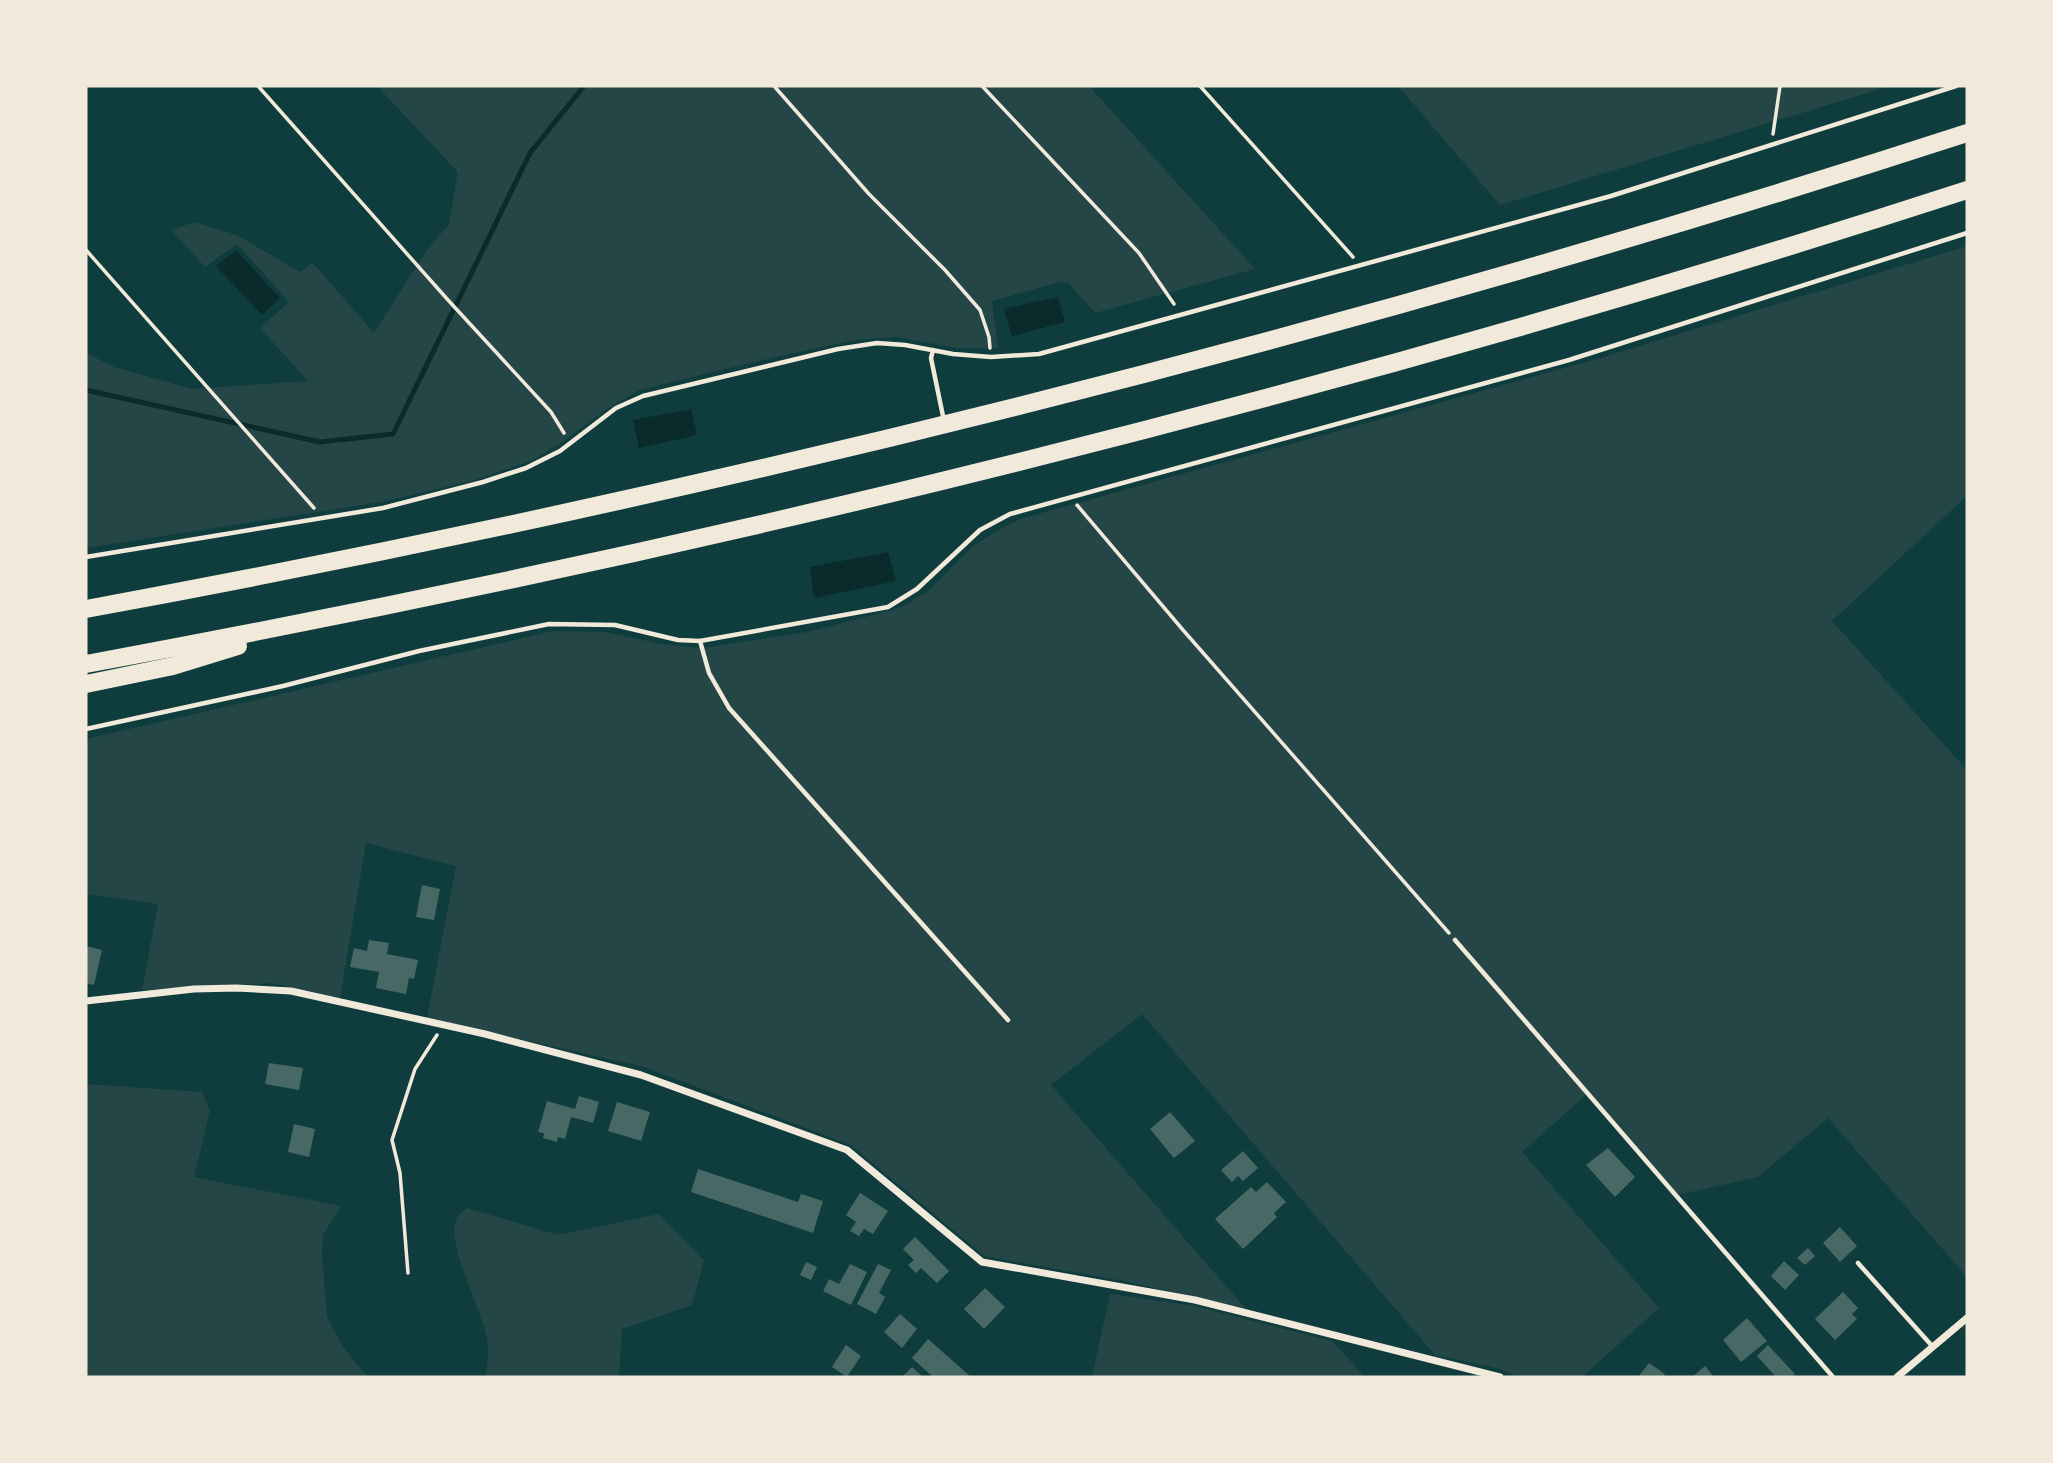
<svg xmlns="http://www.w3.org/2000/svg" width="2053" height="1463" font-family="Lato,sans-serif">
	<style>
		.green { fill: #244646 }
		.water { fill: #0a2a2b }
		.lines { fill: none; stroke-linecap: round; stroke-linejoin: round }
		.stream { stroke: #0a2a2b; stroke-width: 5 }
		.building { fill: #486865 }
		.path { stroke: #f1e9da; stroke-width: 3.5 }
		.service { stroke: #f1e9da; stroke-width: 4.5 }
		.minor { stroke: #f1e9da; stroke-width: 7 }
		.motorway { stroke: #f1e9da; stroke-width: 18 }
	</style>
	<rect width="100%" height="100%" fill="#0f3d3e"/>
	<g class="green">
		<polygon points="377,86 1089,86 1255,269 1095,313 1068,283 1060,282 992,301 998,348 957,348 896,337 856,340 775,357 640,390 611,406 561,443 531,461 472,481 381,502 86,548 86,353 114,367 192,389 308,381 260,328 289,302 237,244 205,267 171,230 194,222 237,235 300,272 313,263 374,333 427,250 449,224 458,172"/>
		<polygon points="1398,86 1890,86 1500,205"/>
		<polygon points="1967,246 1967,496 1832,621 1967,770 1967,1277 1828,1118 1758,1177 1677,1195 1588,1093 1522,1152 1659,1308 1582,1377 1518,1377 1500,1369 1435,1355 1142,1014 1051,1085 1246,1309 1124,1281 984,1256 851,1145 644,1067 427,1018 456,866 366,843 340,998 272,983 142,990 158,904 86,894 86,739 553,631 606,632 661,644 702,648 807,632 900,608 928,591 973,546 998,530 1020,519 1597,359"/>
		<polygon points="86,1084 202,1092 210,1111 194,1177 341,1206 323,1235 322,1254 327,1317 342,1345 367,1377 86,1377"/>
		<path d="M467 1208 558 1235 659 1214 704 1260 692 1305 622 1329 619 1377H485C488 1365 489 1347 486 1334 480 1307 447 1245 456 1220 458 1214 462 1212 467 1208Z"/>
		<polygon points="1110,1294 1195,1306 1332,1341 1365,1377 1092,1377"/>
	</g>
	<g class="water">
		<polygon points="236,250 280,298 262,315 216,266"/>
		<polygon points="1058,297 1065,322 1012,336 1004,309"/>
		<polygon points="691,409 697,435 639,448 633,420"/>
		<polygon points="888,552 896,581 814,598 810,567"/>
	</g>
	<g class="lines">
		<polyline class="stream" points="86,390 320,442 393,434 530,153 584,86"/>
	</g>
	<g class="building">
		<polygon points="422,885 440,889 434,920 416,917"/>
		<polygon points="369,940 389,943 387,954 418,960 414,979 409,978 406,994 376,988 379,972 350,967 354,948 367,951"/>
		<polygon points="86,946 102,950 94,985 86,983"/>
		<polygon points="269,1063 303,1068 299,1090 265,1084"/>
		<polygon points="579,1096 599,1102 593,1123 571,1117 565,1139 558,1137 557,1142 543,1138 544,1133 538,1132 547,1101 575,1109"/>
		<polygon points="617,1102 650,1112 641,1141 608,1131"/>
		<polygon points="1170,1112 1195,1141 1174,1158 1150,1129"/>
		<polygon points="294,1124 315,1129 309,1157 288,1152"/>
		<polygon points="1608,1148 1635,1177 1615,1197 1586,1165"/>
		<polygon points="1243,1151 1258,1168 1243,1181 1238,1176 1232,1182 1221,1170"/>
		<polygon points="698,1169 798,1202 801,1194 823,1201 813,1233 691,1192"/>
		<polygon points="1267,1182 1286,1202 1274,1213 1277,1217 1243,1249 1215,1219 1251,1187 1256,1192"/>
		<polygon points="860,1193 888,1211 873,1234 864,1229 859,1236 850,1231 856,1222 846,1215"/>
		<polygon points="1840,1227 1857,1246 1840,1262 1823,1243"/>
		<polygon points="915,1237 949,1271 937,1283 921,1268 916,1273 908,1265 914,1260 903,1249"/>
		<polygon points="1808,1248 1815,1256 1805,1265 1797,1258"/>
		<polygon points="1784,1261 1799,1275 1785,1290 1771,1276"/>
		<polygon points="806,1262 817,1267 811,1280 800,1275"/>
		<polygon points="850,1264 867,1272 851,1305 823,1291 829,1279 839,1284"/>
		<polygon points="878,1264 891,1270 879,1293 885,1297 876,1314 857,1304"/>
		<polygon points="985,1288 1005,1307 984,1329 964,1309"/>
		<polygon points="1843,1292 1858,1308 1852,1314 1857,1319 1835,1340 1815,1319"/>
		<polygon points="900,1314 917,1329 902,1348 884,1332"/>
		<polygon points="1747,1318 1767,1341 1741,1362 1723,1340"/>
		<polygon points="928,1339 971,1377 933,1377 912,1358"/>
		<polygon points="846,1345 861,1356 847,1377 832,1367"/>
		<polygon points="1768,1345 1795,1374 1791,1377 1776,1377 1757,1356"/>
		<polygon points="1649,1363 1665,1374 1663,1377 1638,1377"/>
		<polygon points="1705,1366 1714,1377 1692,1377"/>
		<polygon points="912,1367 923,1377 902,1377"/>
	</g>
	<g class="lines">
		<g class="path">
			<polyline points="258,86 448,300 551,412 564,433"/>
			<polyline points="774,86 869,194 945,270 980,310 989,337 990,348"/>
			<polyline points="982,86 1139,253 1174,304"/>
			<polyline points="1200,86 1353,257"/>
			<polyline points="1773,134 1780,86"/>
			<polyline points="86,250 314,508"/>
			<polyline points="1077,505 1183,630 1449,933"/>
			<polyline points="408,1273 400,1173 392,1140 415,1069 437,1035"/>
		</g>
		<g class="service">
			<polyline points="933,350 931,358 944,421"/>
			<polyline points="86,557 383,508 483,482 526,468 560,451 616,408 643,396 838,349 877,343 905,345 953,354 991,357 1039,354 1611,196 1956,86"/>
			<polyline points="700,641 709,673 729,708 1008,1020"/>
			<polyline points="86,729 283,686 419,651 549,624 615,625 678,640 700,641 888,607 917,589 980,530 1010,514 1569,360 1967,233"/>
			<polyline points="1455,940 1833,1377"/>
			<polyline points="1858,1263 1933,1347"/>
		</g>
		<g class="minor">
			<polyline points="86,1001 194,989 236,988 291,991 485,1034 641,1075 847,1150 982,1262 1195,1300 1500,1377"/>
			<polyline points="1897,1377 1967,1318"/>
		</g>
		<g class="motorway">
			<path d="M86 609C723 492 1351 333 1967 133"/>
			<path d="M86 664C723 547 1351 390 1967 190"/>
			<polyline points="86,684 173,666 238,646"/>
		</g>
	</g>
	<rect width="2053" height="1463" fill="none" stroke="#f1e9da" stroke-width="175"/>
</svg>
